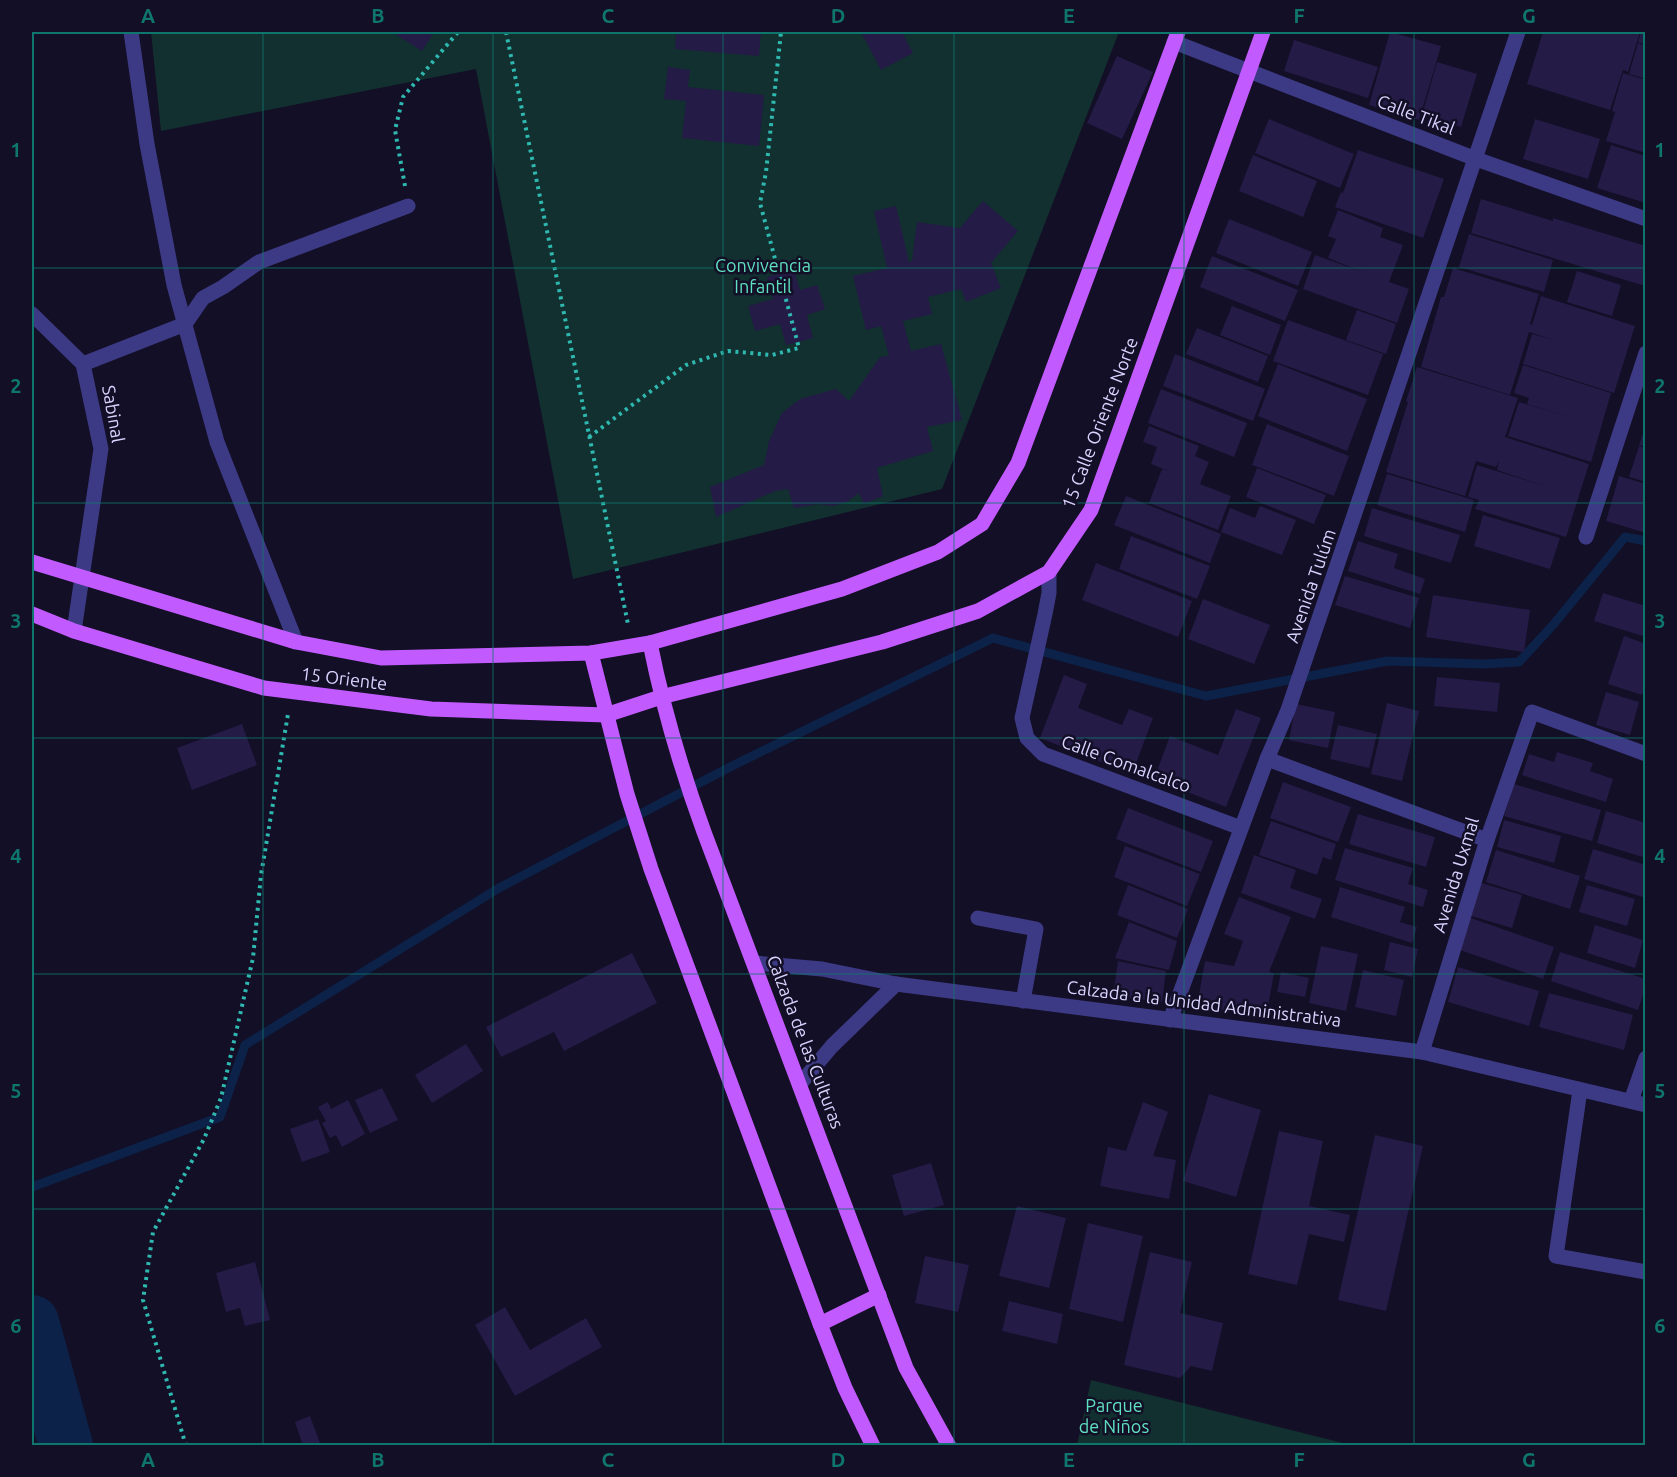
<svg xmlns="http://www.w3.org/2000/svg" width="1677" height="1477" font-family="Ubuntu,sans-serif">
	<style>
		.green { fill: #12302f }
		.lines { fill: none; stroke-linecap: round; stroke-linejoin: round }
		.stream { stroke: #0c2248; stroke-width: 9 }
		.river { stroke: #0c2248; stroke-width: 54 }
		.building { fill: #241b47 }
		.path { stroke: #2fb8b0; stroke-width: 4; stroke-dasharray: 3 4.5; stroke-linecap: butt }
		.minor { stroke: #3d3a85; stroke-width: 15 }
		.major { stroke: #c25bff; stroke-width: 15 }
		.grid { fill: none; stroke: #0f766e; stroke-width: 1.5; stroke-opacity: 0.55 }
		.labels { text-anchor: middle; stroke-width: 5; stroke-linejoin: round; paint-order: stroke }
		.street-label { font-size: 18px; fill: #d9d4ff; stroke: #130f26 }
		.park-label { font-size: 18px; fill: #5fe0c0; stroke: #130f26 }
		.neatline { fill: none; stroke: #0f766e; stroke-width: 2 }
		.grid-label { font-size: 20px; text-anchor: middle; font-weight: bold; fill: #0f766e }
	</style>
	<rect width="100%" height="100%" fill="#130f26"/>
	<g class="green">
		<polygon points="151,32 1119,32 942,489 573,579 476,69 161,131"/>
		<polygon points="1091,1380 1351,1445 1077,1445"/>
	</g>
	<g class="lines">
		<polyline class="stream" points="32,1187 220,1117 245,1045 499,888 730,767 993,638 1206,696 1388,661 1484,664 1519,662 1553,625 1625,537 1646,541"/>
		<polyline class="river" points="32,1322 66,1446"/>
	</g>
	<g class="building">
		<polygon points="392,32 434,32 422,51"/>
		<polygon points="676,32 761,32 759,56 675,49"/>
		<polygon points="861,32 902,32 913,53 881,70"/>
		<polygon points="1390,32 1441,46 1419,120 1369,105"/>
		<polygon points="1543,32 1640,32 1628,72 1623,70 1610,110 1527,84"/>
		<polygon points="1641,32 1646,32 1646,45 1638,42"/>
		<polygon points="1294,40 1378,67 1368,98 1284,71"/>
		<polygon points="1638,43 1646,46 1646,79 1629,74"/>
		<polygon points="1117,56 1153,72 1122,139 1087,123"/>
		<polygon points="1437,62 1477,74 1461,127 1422,115"/>
		<polygon points="668,67 690,70 688,87 764,95 759,146 682,138 686,101 664,99"/>
		<polygon points="1623,73 1646,80 1646,153 1606,141 1615,112 1612,111"/>
		<polygon points="1269,119 1354,154 1340,188 1255,153"/>
		<polygon points="1535,119 1600,139 1588,179 1523,159"/>
		<polygon points="1611,145 1646,156 1646,203 1597,188"/>
		<polygon points="1358,150 1444,179 1423,238 1335,207 1341,192 1343,193"/>
		<polygon points="1253,155 1317,181 1303,217 1239,191"/>
		<polygon points="1481,199 1553,221 1553,218 1646,246 1645,286 1471,233"/>
		<polygon points="983,201 1018,231 991,263 1001,288 966,302 961,289 928,297 932,314 903,321 911,351 941,344 962,420 927,427 933,451 877,468 883,496 864,504 859,493 847,502 833,506 818,504 794,508 788,489 775,491 716,517 710,487 764,465 769,441 782,413 800,399 836,389 849,401 880,357 889,356 881,326 866,330 853,276 887,268 874,211 896,206 909,262 912,261 917,222 960,228"/>
		<polygon points="1338,210 1383,228 1380,237 1403,245 1389,282 1409,289 1397,323 1303,289 1315,255 1363,272 1328,258 1336,239 1328,236"/>
		<polygon points="1229,219 1312,252 1298,286 1216,253"/>
		<polygon points="1469,234 1553,260 1544,292 1459,267"/>
		<polygon points="1212,256 1298,290 1285,321 1200,287"/>
		<polygon points="1453,268 1539,294 1530,324 1532,325 1541,296 1635,326 1614,393 1523,364 1532,334 1554,340 1529,332 1510,395 1421,367 1441,297 1444,297"/>
		<polygon points="794,270 800,290 817,285 825,309 807,315 813,338 786,345 780,324 755,331 748,306 773,299 767,277"/>
		<polygon points="1577,271 1621,285 1612,316 1567,302"/>
		<polygon points="1232,306 1281,325 1270,355 1220,335"/>
		<polygon points="1357,310 1396,324 1386,354 1346,340"/>
		<polygon points="1288,320 1383,354 1368,395 1273,361"/>
		<polygon points="1197,328 1268,356 1258,382 1186,354"/>
		<polygon points="1175,354 1265,389 1253,421 1163,386"/>
		<polygon points="1278,364 1367,399 1347,451 1258,416"/>
		<polygon points="1523,365 1611,393 1591,462 1508,436 1519,402 1569,417 1527,404 1529,398 1514,393"/>
		<polygon points="1417,367 1518,398 1505,437 1589,464 1566,537 1475,509 1479,500 1468,497 1477,465 1545,486 1497,470 1499,461 1496,467 1476,461 1465,496 1386,472 1408,402 1406,401"/>
		<polygon points="1161,389 1247,423 1234,457 1148,423"/>
		<polygon points="1267,424 1349,456 1334,496 1252,465"/>
		<polygon points="1646,425 1646,447 1639,445"/>
		<polygon points="1149,426 1199,446 1195,456 1209,462 1200,484 1231,496 1218,530 1149,503 1162,469 1169,471 1151,464 1157,447 1143,442"/>
		<polygon points="1639,446 1646,448 1646,482 1629,477"/>
		<polygon points="1257,468 1326,495 1314,524 1246,497"/>
		<polygon points="1387,474 1474,500 1465,532 1377,505"/>
		<polygon points="1619,476 1646,484 1646,533 1606,521"/>
		<polygon points="1126,496 1221,534 1210,563 1114,525"/>
		<polygon points="1260,506 1296,520 1282,555 1221,532 1230,508 1255,518"/>
		<polygon points="1372,508 1460,535 1451,563 1364,536"/>
		<polygon points="1483,515 1560,538 1550,569 1474,546"/>
		<polygon points="1131,536 1210,566 1197,599 1119,569"/>
		<polygon points="1358,541 1398,554 1394,568 1425,579 1420,594 1348,571"/>
		<polygon points="1096,563 1192,601 1178,637 1082,600"/>
		<polygon points="1345,576 1419,598 1410,628 1335,605"/>
		<polygon points="1603,593 1646,606 1646,637 1594,621"/>
		<polygon points="1433,595 1530,610 1524,652 1426,637"/>
		<polygon points="1203,599 1270,625 1254,664 1188,639"/>
		<polygon points="1624,636 1646,644 1646,684 1642,695 1608,684"/>
		<polygon points="1064,675 1087,684 1078,708 1122,725 1129,709 1153,718 1132,774 1040,738"/>
		<polygon points="1437,677 1500,683 1497,712 1434,706"/>
		<polygon points="1606,692 1639,702 1630,735 1596,725"/>
		<polygon points="1387,703 1419,711 1402,781 1371,774"/>
		<polygon points="1296,704 1335,712 1328,748 1289,740"/>
		<polygon points="1236,709 1261,718 1226,807 1154,779 1170,736 1218,755"/>
		<polygon points="242,724 257,765 192,790 177,748"/>
		<polygon points="1338,725 1377,734 1369,768 1330,759"/>
		<polygon points="1557,752 1593,763 1590,771 1613,779 1606,802 1522,775 1529,754 1554,762"/>
		<polygon points="1283,782 1351,807 1338,842 1270,818"/>
		<polygon points="1514,784 1601,810 1592,841 1504,816"/>
		<polygon points="1128,808 1213,841 1201,872 1116,839"/>
		<polygon points="1606,811 1646,823 1646,858 1597,843"/>
		<polygon points="1358,814 1435,837 1426,867 1349,844"/>
		<polygon points="1504,820 1561,836 1554,863 1497,847"/>
		<polygon points="1271,821 1336,844 1331,860 1323,857 1317,875 1259,855"/>
		<polygon points="1125,846 1200,874 1187,906 1114,877"/>
		<polygon points="1345,848 1413,868 1408,884 1428,890 1423,907 1335,880"/>
		<polygon points="1593,849 1646,865 1646,898 1584,879"/>
		<polygon points="1496,850 1580,876 1570,909 1486,882"/>
		<polygon points="1254,855 1296,870 1290,888 1322,899 1315,919 1241,893"/>
		<polygon points="1478,882 1522,895 1512,928 1468,915"/>
		<polygon points="1128,885 1188,909 1177,938 1117,915"/>
		<polygon points="1587,885 1635,899 1627,926 1579,912"/>
		<polygon points="1340,887 1405,907 1400,922 1417,927 1412,943 1331,917"/>
		<polygon points="1239,897 1291,917 1269,972 1274,973 1266,1018 1197,1006 1205,961 1234,966 1243,941 1224,934"/>
		<polygon points="1471,918 1554,947 1543,979 1460,950"/>
		<polygon points="1129,922 1177,941 1169,970 1115,958"/>
		<polygon points="1595,925 1643,940 1635,968 1587,953"/>
		<polygon points="1390,942 1418,949 1412,977 1384,970"/>
		<polygon points="1321,946 1358,954 1346,1011 1309,1003"/>
		<polygon points="1560,952 1646,979 1646,986 1638,1010 1551,981"/>
		<polygon points="632,953 657,1003 564,1051 554,1032 501,1057 486,1027"/>
		<polygon points="1118,961 1166,971 1162,1002 1113,996"/>
		<polygon points="1458,967 1539,991 1529,1026 1448,1002"/>
		<polygon points="1363,970 1404,980 1396,1016 1355,1007"/>
		<polygon points="1281,972 1309,978 1305,997 1277,992"/>
		<polygon points="1549,993 1633,1015 1624,1050 1539,1027"/>
		<polygon points="466,1044 483,1071 432,1103 415,1075"/>
		<polygon points="382,1088 398,1120 370,1133 355,1100"/>
		<polygon points="1209,1094 1261,1110 1236,1197 1183,1181"/>
		<polygon points="348,1100 365,1134 342,1147 336,1135 330,1138 322,1123 326,1121 318,1107 328,1102 331,1109"/>
		<polygon points="1143,1102 1168,1112 1153,1156 1176,1160 1169,1199 1100,1186 1108,1147 1126,1151"/>
		<polygon points="318,1119 330,1152 302,1162 290,1129"/>
		<polygon points="1279,1131 1323,1141 1309,1206 1350,1215 1344,1242 1309,1234 1297,1285 1248,1274"/>
		<polygon points="1375,1135 1423,1146 1386,1311 1338,1300"/>
		<polygon points="931,1163 944,1205 904,1216 892,1175"/>
		<polygon points="1017,1206 1066,1218 1049,1288 999,1276"/>
		<polygon points="1088,1223 1143,1236 1123,1322 1069,1309"/>
		<polygon points="1150,1252 1192,1262 1180,1313 1223,1323 1212,1371 1191,1366 1180,1378 1124,1365"/>
		<polygon points="925,1256 969,1265 958,1312 915,1303"/>
		<polygon points="255,1262 270,1320 245,1326 240,1308 226,1312 216,1273"/>
		<polygon points="1009,1301 1063,1314 1057,1344 1002,1331"/>
		<polygon points="505,1307 530,1350 586,1318 602,1347 515,1396 475,1325"/>
		<polygon points="310,1416 320,1443 303,1446 295,1422"/>
	</g>
	<g class="lines">
		<g class="path">
			<polyline points="506,32 628,624"/>
			<polyline points="405,186 395,130 403,97 458,32"/>
			<polyline points="589,437 686,365 728,351 772,355 799,348 760,203 766,172 781,32"/>
			<polyline points="186,1446 143,1300 153,1232 204,1139 221,1098 253,958 261,875 288,714"/>
		</g>
		<g class="minor">
			<polyline points="131,32 147,144 174,285 217,442 296,642"/>
			<polyline points="1174,42 1476,159 1646,219"/>
			<polyline points="32,314 83,364 101,449 74,631"/>
			<polyline points="83,364 185,324 203,298 223,287 259,262 408,206"/>
			<polyline points="1586,537 1646,353"/>
			<polyline points="1049,572 1049,593 1045,614 1022,718 1027,738 1043,754 1241,828"/>
			<polyline points="1267,759 1487,840"/>
			<polyline points="978,918 1036,929 1023,1001"/>
			<polyline points="754,963 822,969 896,984 1422,1052 1646,1105"/>
			<polyline points="1170,1020 1267,759 1288,710 1518,32"/>
			<polyline points="1422,1052 1487,840 1532,712 1646,754"/>
			<polyline points="800,1084 832,1046 896,984"/>
			<polyline points="1580,1090 1556,1256 1646,1272"/>
			<polyline points="1631,1101 1646,1058"/>
		</g>
		<g class="major">
			<polyline points="32,562 296,642 381,658 591,653 650,643 842,589 938,552 982,524 1018,463 1178,32"/>
			<polyline points="32,614 74,631 264,688 431,709 606,715 661,697 882,642 978,611 1049,572 1091,510 1263,32"/>
			<path d="M650 643C663 708 681 769 704 832L906 1368 949 1446"/>
			<polyline points="591,653 627,794 651,869 820,1324 845,1388 873,1446"/>
			<polyline points="820,1324 879,1295"/>
		</g>
	</g>
	<path class="grid" d="M263 32V1446M493 32V1446M723 32V1446M954 32V1446M1184 32V1446M1414 32V1446M32 268H1646M32 503H1646M32 738H1646M32 974H1646M32 1209H1646"/>
	<g class="labels">
		<g class="street-label">
			<text transform="translate(1416 115) rotate(21)" y="6">Calle Tikal</text>
			<text transform="translate(113 414) rotate(80)" y="6">Sabinal</text>
			<text transform="translate(1100 423) rotate(-69)" y="6">15 Calle Oriente Norte</text>
			<text transform="translate(1311 586) rotate(-71)" y="6">Avenida Tulúm</text>
			<text transform="translate(344 679) rotate(7)" y="6">15 Oriente</text>
			<text transform="translate(1126 764) rotate(20)" y="6">Calle Comalcalco</text>
			<text transform="translate(1456 875) rotate(-73)" y="6">Avenida Uxmal</text>
			<text transform="translate(1204 1004) rotate(7)" y="6">Calzada a la Unidad Administrativa</text>
			<text transform="translate(805 1042) rotate(69)" y="6">Calzada de las Culturas</text>
		</g>
		<g class="park-label">
			<text x="763" y="272">Convivencia<tspan x="763" dy="21">Infantil</tspan></text>
			<text x="1114" y="1412">Parque<tspan x="1114" dy="21">de Niños</tspan></text>
		</g>
	</g>
	<rect width="1677" height="1477" fill="none" stroke="#130f26" stroke-width="66"/>
	<rect x="33" y="33" width="1611" height="1411" class="neatline"/>
	<g class="grid-label">
		<text x="148" y="23">A</text>
		<text x="378" y="23">B</text>
		<text x="608" y="23">C</text>
		<text x="838" y="23">D</text>
		<text x="1069" y="23">E</text>
		<text x="1299" y="23">F</text>
		<text x="1529" y="23">G</text>
		<text x="16" y="157">1</text>
		<text x="1660" y="157">1</text>
		<text x="16" y="393">2</text>
		<text x="1660" y="393">2</text>
		<text x="16" y="628">3</text>
		<text x="1660" y="628">3</text>
		<text x="16" y="863">4</text>
		<text x="1660" y="863">4</text>
		<text x="16" y="1098">5</text>
		<text x="1660" y="1098">5</text>
		<text x="16" y="1333">6</text>
		<text x="1660" y="1333">6</text>
		<text x="148" y="1467">A</text>
		<text x="378" y="1467">B</text>
		<text x="608" y="1467">C</text>
		<text x="838" y="1467">D</text>
		<text x="1069" y="1467">E</text>
		<text x="1299" y="1467">F</text>
		<text x="1529" y="1467">G</text>
	</g>
</svg>
